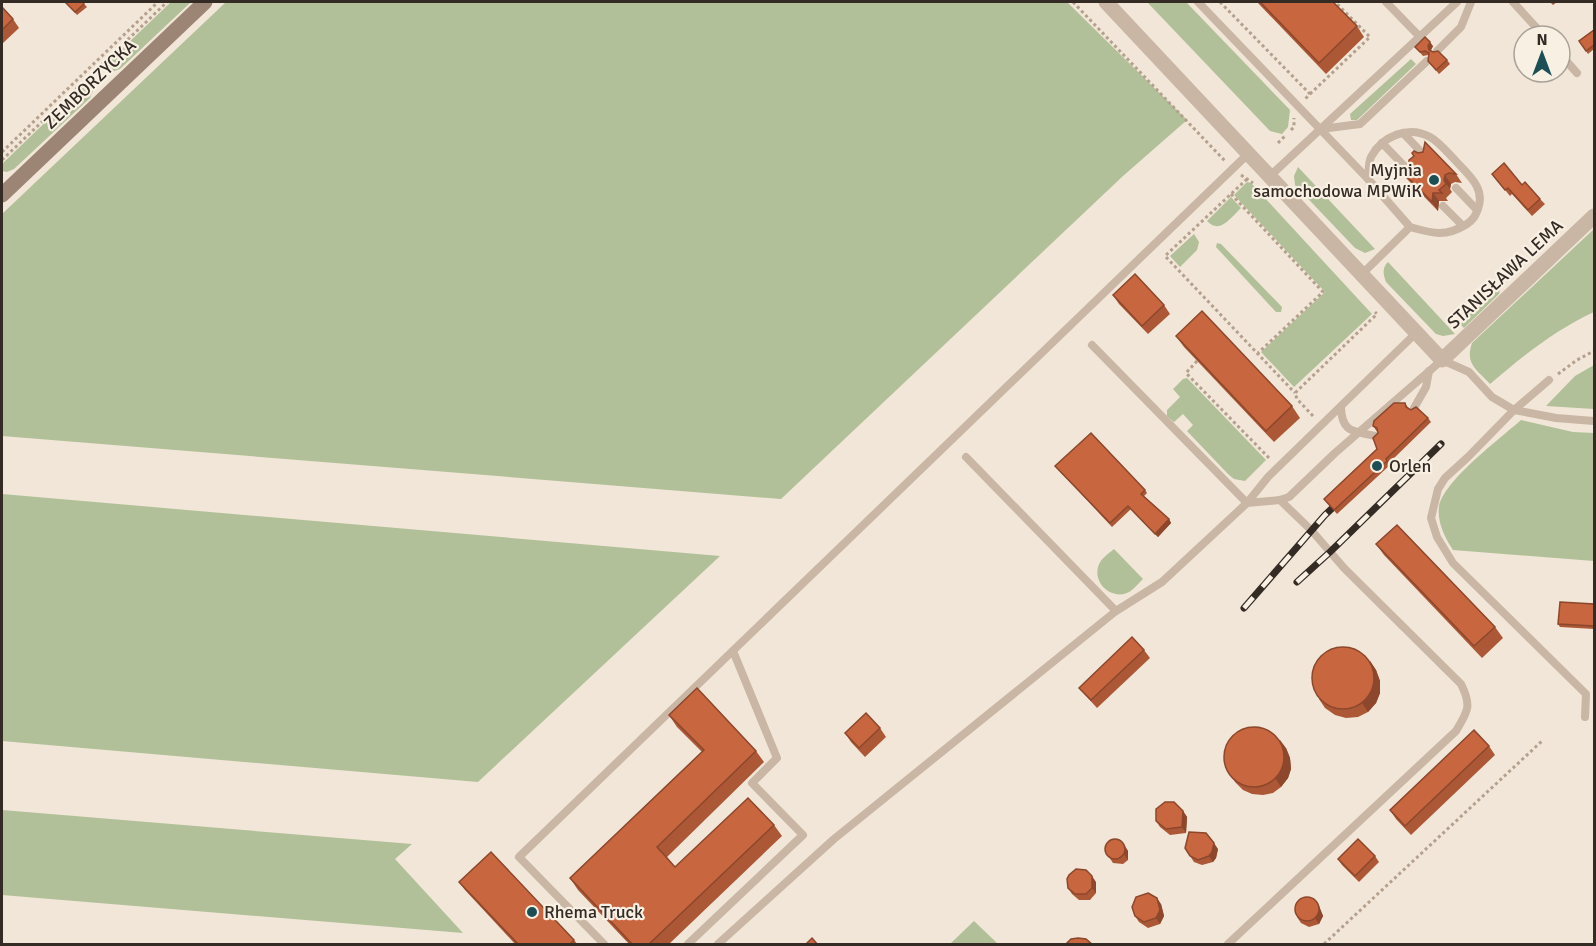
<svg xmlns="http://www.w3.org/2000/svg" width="1596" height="946" font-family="Signika,sans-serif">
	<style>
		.green { fill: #b1c098 }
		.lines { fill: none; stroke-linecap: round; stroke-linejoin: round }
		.path { stroke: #b5a08e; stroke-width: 3; stroke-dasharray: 3 3; stroke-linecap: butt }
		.lane { stroke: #c9b6a4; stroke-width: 8 }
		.street { stroke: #c9b6a4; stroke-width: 15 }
		.secondary { stroke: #9d8575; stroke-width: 15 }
		.rail-casing { stroke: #342b25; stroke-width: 7 }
		.rail { stroke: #f9f0e4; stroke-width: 4.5; stroke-dasharray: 14; stroke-linecap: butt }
		.wall { fill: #ac5836 }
		.shaded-wall { fill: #8c472c }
		.building { fill: #c8663f; stroke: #8c472c; stroke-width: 1.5 }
		.poi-dot { fill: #1b4f56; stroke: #f9f0e4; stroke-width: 2 }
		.labels { text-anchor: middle; stroke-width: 4.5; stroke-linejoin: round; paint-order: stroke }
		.street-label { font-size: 18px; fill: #342b25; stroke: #f9f0e4 }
		.poi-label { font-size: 18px; fill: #342b25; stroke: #f9f0e4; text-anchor: start }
	</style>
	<rect width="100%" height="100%" fill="#f1e6d7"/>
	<g class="green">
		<polygon points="171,2 191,2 120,69 108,73 101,69"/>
		<polygon points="226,2 1067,2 1187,120 1123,176 781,499 2,436 2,214"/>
		<polygon points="1147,2 1186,2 1290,110 1288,127 1282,134 1270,131"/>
		<polygon points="1411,59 1416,64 1357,120 1351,120 1350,114"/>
		<polygon points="91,78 94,88 90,98 14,169 7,172 2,171 2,164"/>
		<polygon points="1298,167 1375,249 1365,253 1355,248 1295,185 1294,176"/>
		<polygon points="1247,182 1251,183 1372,314 1294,387 1261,352 1325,292 1234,195"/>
		<path d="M1231 197 1241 208C1231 217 1220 235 1207 221Z"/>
		<path d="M1594 229V312C1555 330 1523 356 1490 384 1476 369 1465 364 1472 343Z"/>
		<polygon points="1194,234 1199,242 1197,250 1180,267 1170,256"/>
		<polygon points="1217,243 1221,244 1282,307 1281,312 1276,312 1216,247"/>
		<path d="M1388 262 1455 334 1443 336 1436 334 1386 282C1383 274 1382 268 1388 262Z"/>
		<polygon points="1494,284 1500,290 1499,294 1464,328 1458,322 1458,318"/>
		<polygon points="1594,365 1594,409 1546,406 1575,376"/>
		<polygon points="1187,378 1266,460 1245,481 1234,479 1228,474 1187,431 1193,425 1183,414 1174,422 1167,416 1167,410 1180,397 1173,389 1183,379"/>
		<path d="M1521 420 1573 432 1594 433V561L1453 550C1445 538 1437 522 1439 507 1443 481 1501 438 1521 420Z"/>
		<polygon points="2,494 720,556 478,782 2,741"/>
		<path d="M1114 549 1143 579C1137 585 1132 592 1124 594 1109 597 1094 583 1098 567 1100 559 1108 554 1114 549Z"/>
		<polygon points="2,810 412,844 395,859 463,933 2,895"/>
		<polygon points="974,921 998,944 950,944"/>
	</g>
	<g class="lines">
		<g class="path">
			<polyline points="1073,2 1225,161"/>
			<polyline points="1220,2 1310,94 1305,99"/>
			<polyline points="1310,94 1370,37 1335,2"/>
			<polyline points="1291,130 1294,127 1294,118"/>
			<polyline points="1278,143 1286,135"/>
			<polyline points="2,152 158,2"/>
			<polyline points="2,160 167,2"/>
			<polyline points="1241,175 1253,183"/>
			<polyline points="1247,179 1165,256 1295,393"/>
			<polyline points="1231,194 1323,292 1258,353"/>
			<polyline points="1197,361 1186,373 1270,459"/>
			<polyline points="1558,374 1577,360 1594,351"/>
			<polyline points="1313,416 1297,399 1295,393 1377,314 1375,312"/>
			<polyline points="1324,944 1542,741"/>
		</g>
		<g class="lane">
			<polyline points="1198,2 1368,179"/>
			<polyline points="1386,2 1420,37"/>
			<polyline points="1513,2 1544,36"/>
			<polyline points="1437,51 1461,27 1471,2"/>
			<polyline points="1560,54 1577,73"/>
			<polyline points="1321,129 1360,124 1427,61"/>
			<polyline points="1403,133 1425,156"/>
			<polyline points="1382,143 1411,173"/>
			<polyline points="1270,176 1457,2"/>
			<polyline points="1456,188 1477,210"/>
			<polyline points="1443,206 1463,226"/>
			<path d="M1362 274 1410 227 1368 179C1369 173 1368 163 1371 157 1382 136 1409 125 1430 137 1439 142 1447 152 1454 159 1467 174 1486 187 1478 209 1475 216 1474 219 1467 224 1446 237 1434 234 1410 227"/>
			<polyline points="1092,345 1247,503"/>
			<polyline points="1549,380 1514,410 1468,457 1445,478 1438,489 1431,518 1437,537 1453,563 1586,694 1585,717"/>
			<path d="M1341 408C1342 433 1354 431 1375 436"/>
			<polyline points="1414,408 1426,387 1429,371"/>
			<polyline points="966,457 1116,611"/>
			<polyline points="1247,503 1280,500 1289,497 1335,453 1442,360 1469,372 1492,397 1514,410 1556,418 1594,421"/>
			<polyline points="604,944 519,857 1249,153"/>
			<polyline points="688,944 803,835 752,783 777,758 733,651"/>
			<polyline points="718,944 834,839 1116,611 1162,582 1247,503 1268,477 1417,332"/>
			<path d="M1228 944 1456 731C1468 711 1472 706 1461 684L1344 568 1312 531 1280 500"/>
		</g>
		<polyline class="street" points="1106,2 1442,360 1594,216"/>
		<polyline class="secondary" points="2,195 205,2"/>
		<defs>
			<g id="rail">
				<polyline points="1297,582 1330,552 1441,444"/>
				<polyline points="1244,608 1325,515 1343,498"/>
			</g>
		</defs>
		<use href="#rail" class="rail-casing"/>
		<use href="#rail" class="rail"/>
	</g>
	<g class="wall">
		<polygon points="65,2 84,4 87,7 77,15"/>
		<polygon points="1257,2 1333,2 1357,26 1364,37 1326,74"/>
		<polygon points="1550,2 1557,2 1553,5"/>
		<polygon points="2,7 13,19 19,28 2,44"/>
		<polygon points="1594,30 1594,49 1588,54 1579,41"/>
		<polygon points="1433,46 1431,50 1432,52 1447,60 1450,64 1439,74 1428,61 1428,55 1423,56 1415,47"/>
		<polygon points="1409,168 1456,174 1462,183 1455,182 1451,184 1450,189 1452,192 1446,198 1448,201 1439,201 1438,211 1406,178 1400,169 1406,170"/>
		<polygon points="1492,174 1522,185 1540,199 1545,204 1532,216 1512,194 1510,196"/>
		<polygon points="1113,295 1164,305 1170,314 1148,334 1119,304"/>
		<polygon points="1176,336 1292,406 1300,418 1274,442 1184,347"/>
		<polygon points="1405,403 1409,409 1428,418 1431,422 1389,463 1390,465 1337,514 1324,499 1377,449 1378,433 1373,426"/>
		<polygon points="1055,466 1145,490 1147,493 1144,496 1169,519 1171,523 1158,537 1131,509 1112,527"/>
		<polygon points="1376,544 1495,627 1503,638 1482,658 1384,555"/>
		<polygon points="1594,604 1594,629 1560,627 1558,624"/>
		<polygon points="1144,650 1150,658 1097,708 1086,696 1079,688"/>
		<polygon points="1370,661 1376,670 1380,681 1380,693 1376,703 1368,712 1358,717 1346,718 1335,715 1325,708 1319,699"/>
		<polygon points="669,715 756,751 764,762 667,857 675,867 774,825 782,836 668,945 630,945 578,890 570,878 702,752 677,727"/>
		<polygon points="880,728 886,737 865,757 851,742 845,733"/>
		<polygon points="1489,746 1495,755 1411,835 1396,819 1390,810"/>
		<polygon points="1286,748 1290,758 1291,769 1288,778 1281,787 1273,793 1263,795 1252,794 1243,790 1235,782 1229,773"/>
		<polygon points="1183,811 1187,817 1186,833 1170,835 1160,827 1156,821"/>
		<polygon points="1124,845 1128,851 1128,860 1123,864 1113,863 1105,851"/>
		<polygon points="1218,849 1216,858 1213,862 1202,865 1194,862 1190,856"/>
		<polygon points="1375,856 1379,862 1359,882 1342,865 1338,859"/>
		<polygon points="459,882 574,940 578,945 516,945 465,890"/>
		<polygon points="1096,882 1096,893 1090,900 1079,900 1072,894 1068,888"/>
		<polygon points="1315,900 1319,906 1323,916 1319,924 1309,927 1301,923 1297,917"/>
		<polygon points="1161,904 1164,916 1160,924 1148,928 1139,922 1135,916"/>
	</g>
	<g class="shaded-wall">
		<polygon points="1430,42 1433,46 1431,50 1432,55 1429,50 1428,46"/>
		<polygon points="1445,175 1451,184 1450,189 1452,192 1444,180"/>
		<polygon points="1433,193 1439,201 1438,211 1432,202"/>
		<polygon points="1169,519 1171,523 1158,537 1155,534"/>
		<polygon points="1370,661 1376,670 1380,681 1380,693 1376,703 1368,712 1362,703"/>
		<polygon points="1280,740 1286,748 1290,758 1291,769 1288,778 1281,787 1275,778"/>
		<polygon points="1183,811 1187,817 1186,833 1182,827"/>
		<polygon points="1214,843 1218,849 1216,858 1213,862 1209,856"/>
		<polygon points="1124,845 1128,851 1128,860 1124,854"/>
		<polygon points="1092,876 1096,882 1096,893 1092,888"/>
		<polygon points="1157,898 1161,904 1164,916 1160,924 1156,918"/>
		<polygon points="1315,900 1319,906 1323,916 1319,924 1315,918"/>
	</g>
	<g class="building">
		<polygon points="65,2 83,2 84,4 75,12"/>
		<polygon points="1260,2 1333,2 1357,26 1319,63"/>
		<polygon points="2,7 13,19 2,30"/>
		<polygon points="1594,30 1594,45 1586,51 1579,41"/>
		<polygon points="1425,37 1430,42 1428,46 1429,50 1433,52 1438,51 1447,60 1436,70 1428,61 1429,53 1425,51 1420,52 1415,47"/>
		<polygon points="1425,142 1456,174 1449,173 1445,175 1444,180 1446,184 1439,190 1442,193 1433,193 1432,202 1400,169 1406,170 1409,168 1409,160 1414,156 1412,153 1414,151 1418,153 1423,152"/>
		<polygon points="1504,163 1522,185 1525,182 1540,199 1528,210 1508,188 1505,190 1492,174"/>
		<polygon points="1135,274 1164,305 1142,326 1113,295"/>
		<polygon points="1202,311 1292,406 1266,431 1176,336"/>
		<polygon points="1394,403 1405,403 1406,407 1411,410 1416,407 1428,418 1386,459 1387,461 1334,510 1324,499 1377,449 1373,438 1378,433 1377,428 1373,426 1374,421"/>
		<polygon points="1091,433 1145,490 1141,494 1169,519 1155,534 1128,506 1110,523 1055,466"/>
		<polygon points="1397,525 1495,627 1474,646 1376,544"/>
		<polygon points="1560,602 1594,604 1594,626 1558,624"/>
		<polygon points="1132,637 1144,650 1091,700 1079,688"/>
		<circle cx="1343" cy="678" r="31"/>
		<polygon points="697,688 756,751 657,847 675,867 748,798 774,825 648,945 633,945 570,878 704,750 669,715"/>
		<polygon points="866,713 880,728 859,748 845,733"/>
		<circle cx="1254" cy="757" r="30"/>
		<polygon points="1474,730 1489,746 1405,826 1390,810"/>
		<polygon points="1165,802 1174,802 1183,811 1182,827 1166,829 1156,821 1156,809"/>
		<polygon points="1189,832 1206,833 1214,843 1212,852 1209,856 1198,860 1190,856 1185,848"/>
		<polygon points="1358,839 1375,856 1355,876 1338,859"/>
		<circle cx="1115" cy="849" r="10"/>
		<polygon points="491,852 574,940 569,945 519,945 459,882"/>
		<polygon points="1076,869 1086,870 1092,876 1092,888 1086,894 1075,894 1068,888 1067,879 1069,875"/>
		<polygon points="1148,893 1157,898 1160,910 1156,918 1144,922 1135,916 1132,907 1136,897"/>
		<circle cx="1307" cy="909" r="12"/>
		<polygon points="812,938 818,945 805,945"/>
		<polygon points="1078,938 1086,939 1093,945 1065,945 1071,939"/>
	</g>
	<g class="poi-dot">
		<circle cx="1434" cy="180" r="6"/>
		<circle cx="1377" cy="466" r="6"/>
		<circle cx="532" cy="912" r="6"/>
	</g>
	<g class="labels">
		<g class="street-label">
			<text transform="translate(90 84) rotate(-44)" y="6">ZEMBORZYCKA</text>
			<text transform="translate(1505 274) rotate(-43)" y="6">STANISŁAWA LEMA</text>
		</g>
		<g class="poi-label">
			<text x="1422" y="176" text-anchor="end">Myjnia<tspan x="1422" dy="21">samochodowa MPWiK</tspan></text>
			<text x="1389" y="472">Orlen</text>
			<text x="544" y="918">Rhema Truck</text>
		</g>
	</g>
	<rect width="1596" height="946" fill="none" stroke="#342b25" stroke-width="6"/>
	<g transform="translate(1542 54)"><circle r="28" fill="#f9f0e4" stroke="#aaa198" stroke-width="1.5"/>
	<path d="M0-4.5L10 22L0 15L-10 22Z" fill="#1b4f56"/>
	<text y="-9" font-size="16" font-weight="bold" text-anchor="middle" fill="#342b25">N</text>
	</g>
</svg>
